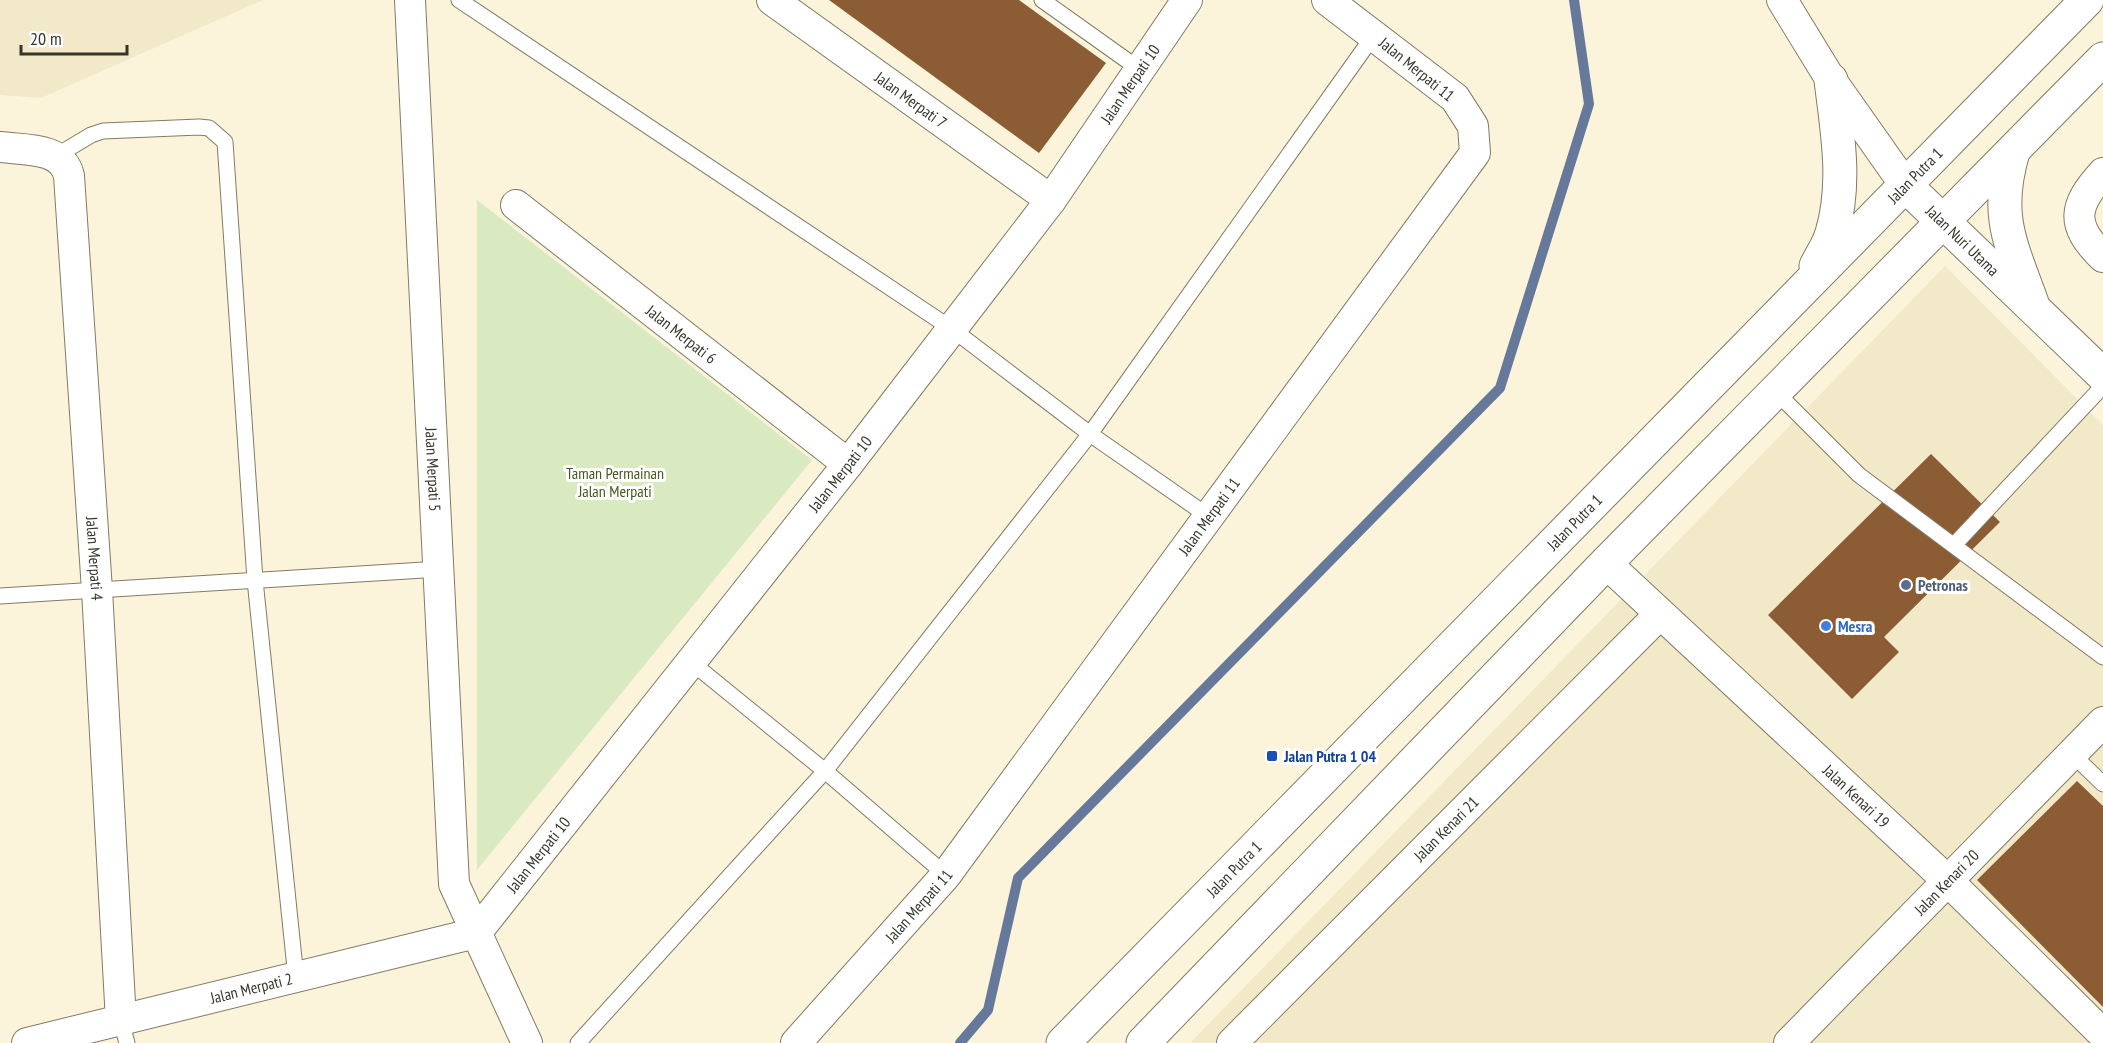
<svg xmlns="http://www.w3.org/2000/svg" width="2103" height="1043" font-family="'PT Sans Narrow',sans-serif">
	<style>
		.built { fill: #f2e9c9 }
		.green { fill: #d9eac0 }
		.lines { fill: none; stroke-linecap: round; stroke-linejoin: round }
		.stream { stroke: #66799a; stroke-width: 10 }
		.building { fill: #8c5c35 }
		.lane-casing { stroke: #817b65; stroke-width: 17 }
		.street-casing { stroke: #817b65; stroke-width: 32 }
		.secondary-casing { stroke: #817b65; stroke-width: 35 }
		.lane { stroke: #fff; stroke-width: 15 }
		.street { stroke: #fff; stroke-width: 30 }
		.secondary { stroke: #fff; stroke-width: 33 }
		.service-dot { fill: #5c6f8a; stroke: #fff; stroke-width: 2 }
		.shop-dot { fill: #3f7fe0; stroke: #fff; stroke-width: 2 }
		.transit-dot { fill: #1a4fb4; stroke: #fff; stroke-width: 2 }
		.labels { text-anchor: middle; stroke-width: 6; stroke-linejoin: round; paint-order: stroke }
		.street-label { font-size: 16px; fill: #37352b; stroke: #fff }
		.park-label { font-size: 16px; fill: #45591b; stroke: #fff }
		.service-label { font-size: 16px; font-weight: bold; fill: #4e5e75; stroke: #fff; text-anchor: start }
		.shop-label { font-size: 16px; font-weight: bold; fill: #366cbe; stroke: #fff; text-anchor: start }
		.transit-label { font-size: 16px; font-weight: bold; fill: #164399; stroke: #fff; text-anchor: start }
	</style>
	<rect width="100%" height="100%" fill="#fbf4db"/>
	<g class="built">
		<polygon points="0,0 263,0 41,98 0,95"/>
		<polygon points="1945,266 2103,425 2103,1043 1190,1043"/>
	</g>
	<polygon class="green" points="477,200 812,460 477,870"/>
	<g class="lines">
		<polyline class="stream" points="960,1043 988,1010 1018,878 1500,388 1589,104 1574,0"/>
	</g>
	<g class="building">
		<polygon points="829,0 1019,0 1106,63 1039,153"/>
		<polygon points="1931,454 2000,522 1884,637 1899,652 1852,699 1768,615"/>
		<polygon points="2077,781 2103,806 2103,1007 1977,880"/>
	</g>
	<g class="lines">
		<defs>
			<g id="lane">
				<polyline points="459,0 952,329 1090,434 1208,516"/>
				<polyline points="1042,0 1139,69"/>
				<polyline points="56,156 91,135 103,131 199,127 209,128 225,142 255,580 296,978"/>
				<polyline points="1775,391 1859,475 2103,657"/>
				<polyline points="1955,544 2103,386"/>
				<polyline points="0,596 440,569"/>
				<polyline points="691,662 825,771 946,875"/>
				<polyline points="2072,754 2103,784"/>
				<polyline points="121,1021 127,1043"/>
				<polyline points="578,1043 825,771 1090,434 1374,35"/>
			</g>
			<g id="street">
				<path id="s1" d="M410 0 454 884 527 1043"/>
				<path id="s2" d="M772 0 1051 200"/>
				<polyline points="1782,0 1831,80 1905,185"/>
				<path id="s3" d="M0 147C25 150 63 147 69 176L97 590 121 1021"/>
				<path d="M2103 173C2073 206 2070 225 2103 257"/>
				<path id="s4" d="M516 205 848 464"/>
				<path id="s5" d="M1606 563 1948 881 2103 1034"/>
				<path id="s6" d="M476 933 848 464 1051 200 1187 0"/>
				<path id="s7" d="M27 1043 476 933"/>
				<path id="s8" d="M796 1043 946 875 1475 153 1473 126 1455 98 1327 0"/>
				<path id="s9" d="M1232 1043 1659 615"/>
				<path id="s10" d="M1789 1043 2103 722"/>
			</g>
			<g id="secondary">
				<path d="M2013 152C1994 216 2011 244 2032 303"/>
				<path id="s11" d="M1905 185 2103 375"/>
				<path d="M1816 266C1821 256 1829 244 1832 233 1847 182 1837 131 1831 80"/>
				<path id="s12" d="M1063 1043 2087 0"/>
				<polyline points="1143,1043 1606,563 2103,59"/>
			</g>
		</defs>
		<use href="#lane" class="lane-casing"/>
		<use href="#street" class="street-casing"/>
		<use href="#secondary" class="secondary-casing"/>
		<use href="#lane" class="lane"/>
		<use href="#street" class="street"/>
		<use href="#secondary" class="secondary"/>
	</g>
	<circle class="service-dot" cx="1906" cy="585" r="6"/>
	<circle class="shop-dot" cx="1826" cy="626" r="6"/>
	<rect class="transit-dot" x="1266" y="750" width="12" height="12" rx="3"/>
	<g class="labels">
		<g class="street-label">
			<text transform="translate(1417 69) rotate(39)" y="6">Jalan Merpati 11</text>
			<text dy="6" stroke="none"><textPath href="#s6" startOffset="1072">Jalan Merpati 10</textPath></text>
			<text dy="6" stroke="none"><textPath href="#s2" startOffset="171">Jalan Merpati 7</textPath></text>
			<text dy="6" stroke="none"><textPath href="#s12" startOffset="1216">Jalan Putra 1</textPath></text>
			<text dy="6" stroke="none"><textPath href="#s11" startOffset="80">Jalan Nuri Utama</textPath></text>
			<text dy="6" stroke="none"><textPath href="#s4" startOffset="210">Jalan Merpati 6</textPath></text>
			<text dy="6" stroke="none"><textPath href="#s1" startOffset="470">Jalan Merpati 5</textPath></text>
			<text dy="6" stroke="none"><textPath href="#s6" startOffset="586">Jalan Merpati 10</textPath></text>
			<text dy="6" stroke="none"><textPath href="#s8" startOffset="670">Jalan Merpati 11</textPath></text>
			<text dy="6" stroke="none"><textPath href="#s12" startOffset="730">Jalan Putra 1</textPath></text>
			<text dy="6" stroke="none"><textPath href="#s3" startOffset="464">Jalan Merpati 4</textPath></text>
			<text dy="6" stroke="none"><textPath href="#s5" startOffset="342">Jalan Kenari 19</textPath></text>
			<text dy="6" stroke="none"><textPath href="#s9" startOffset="303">Jalan Kenari 21</textPath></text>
			<text dy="6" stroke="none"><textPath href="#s6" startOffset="100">Jalan Merpati 10</textPath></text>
			<text dy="6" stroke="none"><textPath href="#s12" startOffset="244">Jalan Putra 1</textPath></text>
			<text dy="6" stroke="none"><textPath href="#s10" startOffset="225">Jalan Kenari 20</textPath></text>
			<text dy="6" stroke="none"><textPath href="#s8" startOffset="184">Jalan Merpati 11</textPath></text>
			<text dy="6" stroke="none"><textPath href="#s7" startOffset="231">Jalan Merpati 2</textPath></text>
		</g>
		<g class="park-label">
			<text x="615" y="479">Taman Permainan<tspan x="615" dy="18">Jalan Merpati</tspan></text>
		</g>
		<g class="service-label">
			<text x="1918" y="591">Petronas</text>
		</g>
		<g class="shop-label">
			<text x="1838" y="632">Mesra</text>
		</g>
		<g class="transit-label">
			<text x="1284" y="762">Jalan Putra 1 04</text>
		</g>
	</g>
	<path d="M21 45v9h106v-9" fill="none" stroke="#37352b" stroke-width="3"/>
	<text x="30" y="45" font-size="18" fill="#37352b" stroke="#ffffff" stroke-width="4.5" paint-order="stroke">20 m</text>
</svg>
